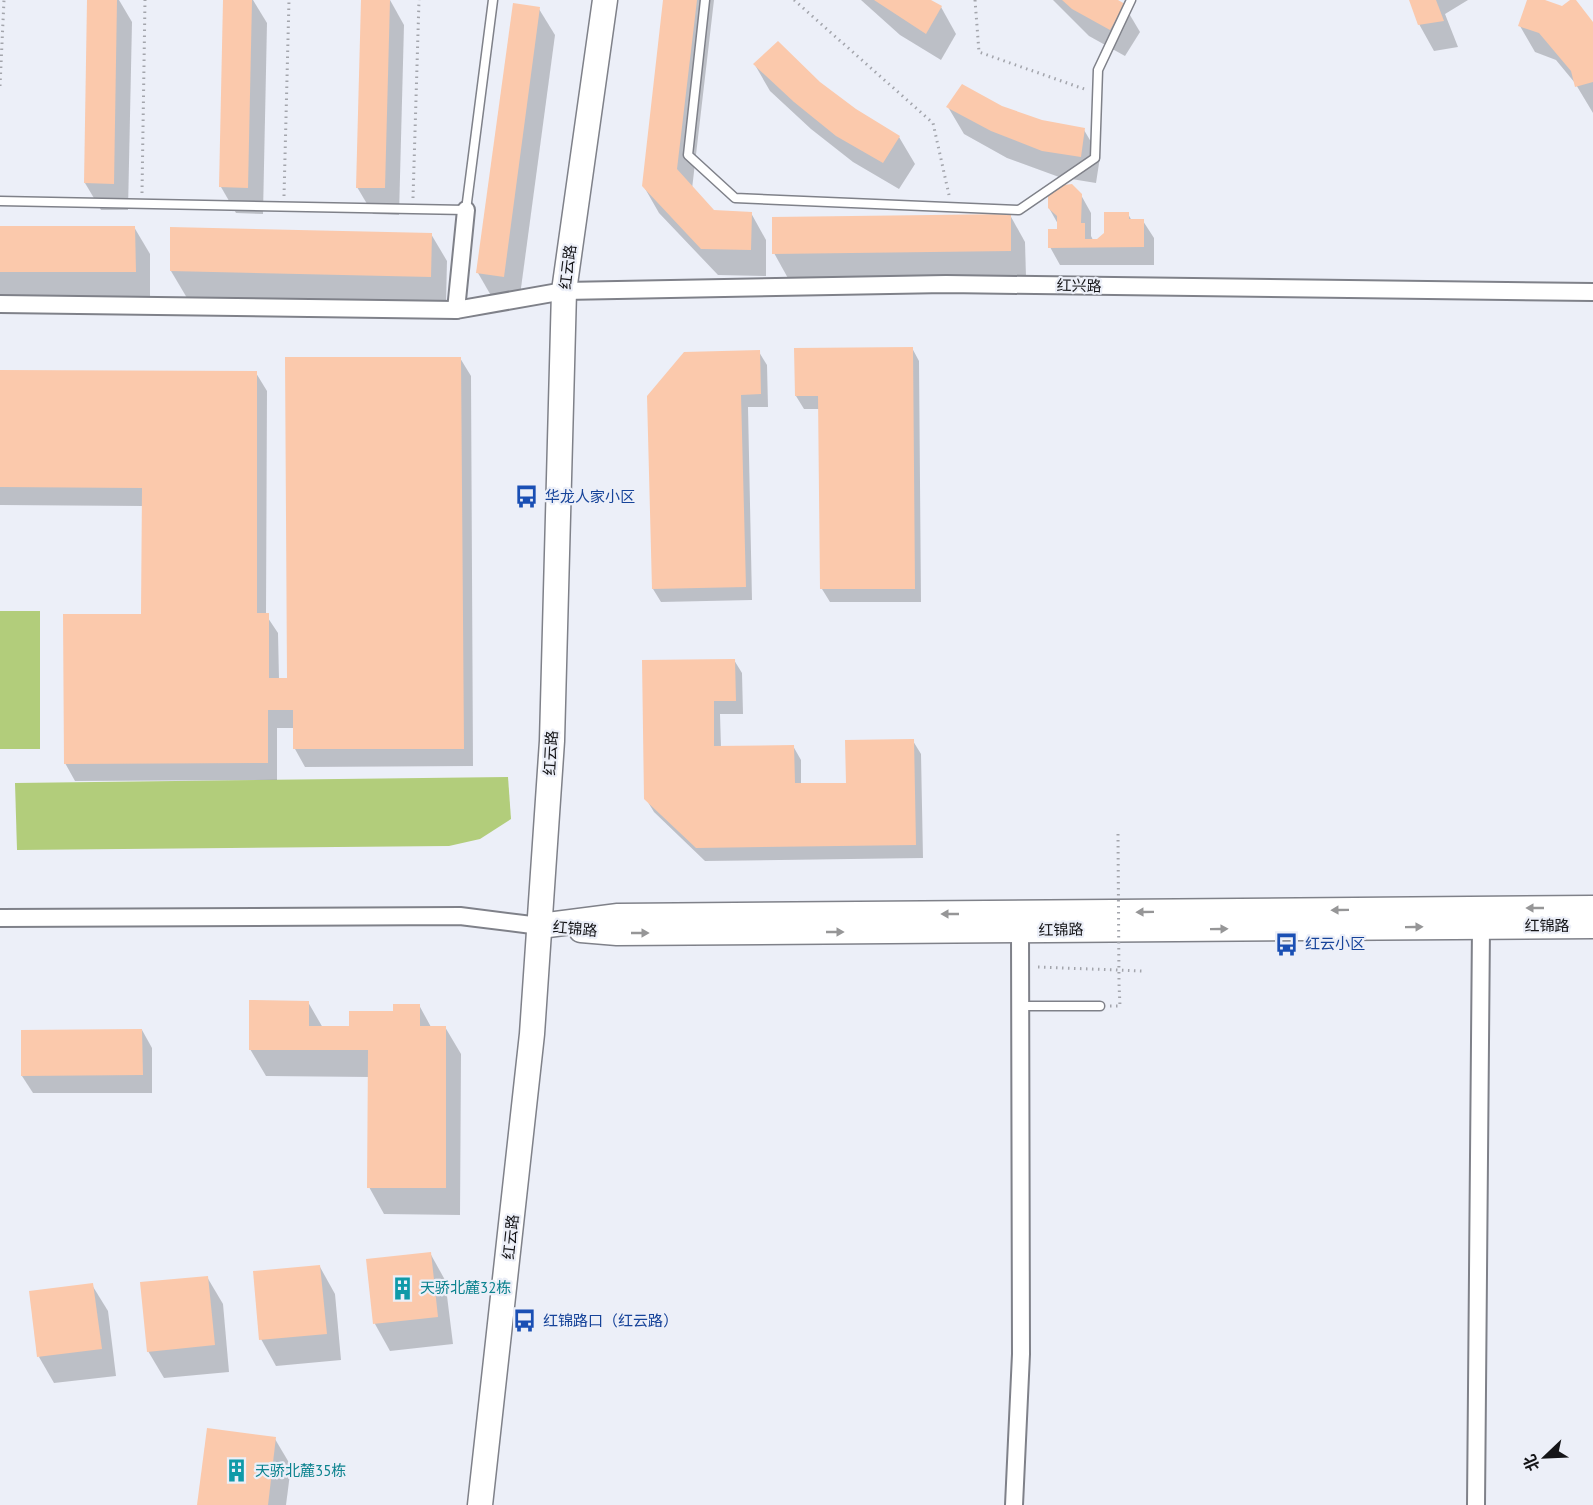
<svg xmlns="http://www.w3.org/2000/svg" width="1593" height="1505" font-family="'PT Sans','Noto Sans SC',sans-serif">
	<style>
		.green { fill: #b2cd7b }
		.shadow { fill: #0003 }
		.building { fill: #fbc9ac }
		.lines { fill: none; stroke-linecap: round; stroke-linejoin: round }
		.lane-casing { stroke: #7f8189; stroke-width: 11 }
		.street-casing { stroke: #7f8189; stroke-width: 20 }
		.secondary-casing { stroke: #7f8189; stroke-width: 27 }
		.path { stroke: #a3a5ac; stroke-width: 3; stroke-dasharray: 1.5 4.5; stroke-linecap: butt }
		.lane { stroke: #fff; stroke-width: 8 }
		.street { stroke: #fff; stroke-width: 16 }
		.secondary { stroke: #fff; stroke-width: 24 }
		.path-bridge { stroke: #a3a5ac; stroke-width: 3; stroke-dasharray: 1.5 4.5; stroke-linecap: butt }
		.oneway { fill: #969697 }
		.labels { text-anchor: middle; stroke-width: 4.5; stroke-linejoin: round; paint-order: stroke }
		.street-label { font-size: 15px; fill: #151518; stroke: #eceff8 }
		.transit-label { font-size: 15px; fill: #164399; stroke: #eceff8; text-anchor: start }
		.culture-label { font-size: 15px; fill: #0d838f; stroke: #eceff8; text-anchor: start }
	</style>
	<rect width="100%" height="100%" fill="#eceff8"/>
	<g class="green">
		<rect x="0" y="611" width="40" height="138"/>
		<polygon points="508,777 511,819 480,839 449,846 17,850 15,783"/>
	</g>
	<g class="shadow">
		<polygon points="89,0 119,0 132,22 128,210 101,210 85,183"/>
		<polygon points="224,0 253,0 267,23 263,214 236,213 221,187"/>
		<polygon points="362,0 390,0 404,25 399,215 373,214 357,187"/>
		<polygon points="665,0 714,0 692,189 713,212 751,213 766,240 766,276 718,275 659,213 643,185"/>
		<polygon points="861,0 927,0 941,7 956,34 941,60 900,35"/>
		<polygon points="1053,0 1115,0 1124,5 1140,32 1125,56 1089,36"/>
		<polygon points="1410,0 1468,0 1445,14 1458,47 1434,51 1419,24"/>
		<polygon points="1529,0 1540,0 1563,8 1574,0 1593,25 1593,113 1575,83 1556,60 1535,52 1520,26"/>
		<polygon points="539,9 555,35 519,303 493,299 478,273"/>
		<polygon points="755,65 819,83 855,110 899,137 915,164 899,189 853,162 811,129 770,91"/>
		<polygon points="948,107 1002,107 1041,121 1084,130 1100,157 1096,183 1059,177 1007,158 964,134"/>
		<polygon points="1081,195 1091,213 1091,236 1093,240 1098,241 1128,214 1132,221 1143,221 1154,238 1154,265 1060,265 1050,247 1059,230 1058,224 1049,208"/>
		<polygon points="1010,215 1025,242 1026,277 789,280 774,253"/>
		<polygon points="0,227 134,227 150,254 150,299 0,298"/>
		<polygon points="431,234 447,261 446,303 187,298 171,271"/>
		<polygon points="912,348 919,361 921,602 830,602 822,589 820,409 804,409 796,396"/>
		<polygon points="759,352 767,365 768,407 748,407 752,600 661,602 653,589"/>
		<polygon points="460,358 471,376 473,766 305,767 295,749 295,728 277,728 277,780 75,781 65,763 143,615 143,506 0,505 0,371 256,373 267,391 266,615 278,633 279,679 289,679"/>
		<polygon points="734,660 742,673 743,714 720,714 721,747 793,746 801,760 801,785 847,784 913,741 921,754 923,858 705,861 654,812 646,799"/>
		<polygon points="308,1002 323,1028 350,1028 419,1005 431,1027 445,1027 461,1054 460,1215 384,1214 369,1187 369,1077 266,1076 250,1049"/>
		<polygon points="142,1030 152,1048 152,1093 33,1093 22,1076"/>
		<polygon points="430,1253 445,1280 453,1344 390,1351 375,1324 367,1260"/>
		<polygon points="320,1267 335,1294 341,1360 276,1366 261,1339"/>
		<polygon points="207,1277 223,1304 229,1372 164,1378 148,1351"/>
		<polygon points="92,1285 108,1311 116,1376 54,1383 39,1357"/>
		<polygon points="275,1439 291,1466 286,1505 199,1505"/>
	</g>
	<g class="building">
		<polygon points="87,0 117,0 114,184 84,183"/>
		<polygon points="223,0 252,0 248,188 219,187"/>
		<polygon points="361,0 390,0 385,188 356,188"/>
		<polygon points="663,0 697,0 677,169 714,210 752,212 751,250 701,249 642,186"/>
		<polygon points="874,0 931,0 942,6 926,34"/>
		<polygon points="1062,0 1118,0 1125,4 1110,30 1072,9"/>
		<polygon points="1409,0 1436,0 1444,21 1418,25"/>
		<polygon points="1527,0 1545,0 1562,6 1570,0 1576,0 1593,22 1593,82 1575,87 1571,71 1539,33 1518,26"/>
		<polygon points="513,3 540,7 504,277 476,273"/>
		<polygon points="778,41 820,82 856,109 900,136 883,163 836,136 794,102 753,64"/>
		<polygon points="962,84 1002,106 1042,120 1085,128 1081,157 1042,151 991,131 946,107"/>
		<polygon points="1072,184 1082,194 1081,223 1085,223 1085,239 1097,239 1104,233 1104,212 1129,212 1129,219 1144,219 1144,247 1048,248 1048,229 1057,229 1057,216 1048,208 1048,195 1056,186"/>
		<polygon points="1011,214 1011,251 772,254 772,217"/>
		<polygon points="0,226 135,226 136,272 0,272"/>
		<polygon points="170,227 432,233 431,277 170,271"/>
		<polygon points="913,347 915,589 820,589 818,396 795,396 794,348"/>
		<polygon points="760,350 761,394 741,395 746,587 652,589 647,396 684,352"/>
		<polygon points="285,357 461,357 464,749 293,749 293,710 268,710 268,763 64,764 63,614 141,614 142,488 0,487 0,370 257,371 257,613 269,613 269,678 287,678"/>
		<polygon points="735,659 736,701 714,701 714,746 794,745 795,783 846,783 845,740 914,739 916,845 696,848 644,799 642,660"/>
		<polygon points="249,1000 309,1001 309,1026 349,1026 349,1011 393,1011 393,1004 420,1004 420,1026 446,1026 446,1188 367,1188 368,1050 249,1050"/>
		<polygon points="142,1029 143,1075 21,1076 21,1030"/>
		<polygon points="431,1252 438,1317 373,1324 366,1259"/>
		<polygon points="320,1265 327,1334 259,1340 253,1271"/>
		<polygon points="208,1276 215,1345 147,1352 140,1282"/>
		<polygon points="93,1283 102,1349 37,1357 29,1291"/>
		<polygon points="207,1428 276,1437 268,1505 197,1505"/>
	</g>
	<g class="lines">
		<defs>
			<g id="lane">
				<polyline points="705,0 688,155 735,198 1019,210 1095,158 1098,70 1131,0"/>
				<polyline points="0,201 466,210 493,0"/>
				<polyline points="1020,1006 1100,1006"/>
			</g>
			<g id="street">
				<polyline points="0,304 456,310 564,291 946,284 1593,292"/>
				<polyline points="456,310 466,210"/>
				<polyline points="0,918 460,916 540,926"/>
				<polyline points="1014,1505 1021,1354 1020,931"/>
				<polyline points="1476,1505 1481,926"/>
			</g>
			<g id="secondary">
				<polyline points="540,926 618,916 1593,908"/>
				<polyline points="581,930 617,933 1593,926"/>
				<polyline points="480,1505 532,1034 552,741 564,291 605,0"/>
			</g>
		</defs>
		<use href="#lane" class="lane-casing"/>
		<use href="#street" class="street-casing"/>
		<use href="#secondary" class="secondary-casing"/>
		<g class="path">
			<polyline points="794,0 933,123 949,195"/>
			<polyline points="975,0 979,52 1087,90"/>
			<polyline points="0,86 4,0"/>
			<polyline points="142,193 145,0"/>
			<polyline points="284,196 289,0"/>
			<polyline points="413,198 419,0"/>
			<polyline points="1038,967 1142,971"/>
			<polyline points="1110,1006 1120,1006 1119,984"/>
		</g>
		<use href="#lane" class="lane"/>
		<use href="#street" class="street"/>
		<use href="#secondary" class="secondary"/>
		<polyline class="path-bridge" points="1118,834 1119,984"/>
	</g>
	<defs><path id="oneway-solid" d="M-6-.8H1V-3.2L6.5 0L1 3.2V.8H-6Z" transform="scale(1.5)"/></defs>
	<g class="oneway">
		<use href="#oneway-solid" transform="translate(1535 908) rotate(-180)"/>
		<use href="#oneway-solid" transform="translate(1340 910) rotate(179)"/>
		<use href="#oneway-solid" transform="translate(1145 912) rotate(179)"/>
		<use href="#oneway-solid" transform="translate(950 914) rotate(180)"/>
		<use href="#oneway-solid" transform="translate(1414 927) rotate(-1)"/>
		<use href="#oneway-solid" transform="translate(1219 929) rotate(-1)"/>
		<use href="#oneway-solid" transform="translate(835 932)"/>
		<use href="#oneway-solid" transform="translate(640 933)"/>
	</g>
	<defs>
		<symbol id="bus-bare" viewBox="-9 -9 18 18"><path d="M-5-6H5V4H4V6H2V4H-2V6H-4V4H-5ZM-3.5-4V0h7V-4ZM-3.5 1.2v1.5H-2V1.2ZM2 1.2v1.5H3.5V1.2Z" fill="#1a4fb4" stroke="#eceff8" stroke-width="2.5" paint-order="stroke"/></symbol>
		<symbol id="building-bare" viewBox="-9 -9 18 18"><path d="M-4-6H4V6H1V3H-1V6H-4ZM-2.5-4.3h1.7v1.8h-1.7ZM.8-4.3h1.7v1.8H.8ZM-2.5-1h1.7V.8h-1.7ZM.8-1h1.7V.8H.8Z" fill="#0f9aa8" stroke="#eceff8" stroke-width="2.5" paint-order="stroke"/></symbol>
	</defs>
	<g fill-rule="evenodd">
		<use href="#bus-bare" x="510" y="480" width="33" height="33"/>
		<use href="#bus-bare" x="1270" y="928" width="33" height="33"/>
		<use href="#building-bare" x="386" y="1272" width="33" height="33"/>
		<use href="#bus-bare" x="508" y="1304" width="33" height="33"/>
		<use href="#building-bare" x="220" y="1454" width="33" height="33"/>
	</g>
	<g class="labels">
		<g class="street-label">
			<text transform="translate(568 267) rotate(-83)" y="5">红云路</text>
			<text transform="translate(1079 286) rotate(1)" y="5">红兴路</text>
			<text transform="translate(551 753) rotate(-87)" y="5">红云路</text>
			<text x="1547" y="931">红锦路</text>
			<text transform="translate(575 929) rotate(5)" y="5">红锦路</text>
			<text transform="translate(1061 930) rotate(-1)" y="5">红锦路</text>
			<text transform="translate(511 1237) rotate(-84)" y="5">红云路</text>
		</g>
		<g class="transit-label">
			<text x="545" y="502">华龙人家小区</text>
			<text x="1305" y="949">红云小区</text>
			<text x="543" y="1326">红锦路口（红云路）</text>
		</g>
		<g class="culture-label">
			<text x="420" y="1293">天骄北麓32栋</text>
			<text x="255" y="1476">天骄北麓35栋</text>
		</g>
	</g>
	<g transform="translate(1545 1457) rotate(247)" stroke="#eceff8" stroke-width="4.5" paint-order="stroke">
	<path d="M0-4.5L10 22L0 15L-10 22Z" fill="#151518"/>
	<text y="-9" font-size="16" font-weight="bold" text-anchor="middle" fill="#151518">北</text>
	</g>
</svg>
